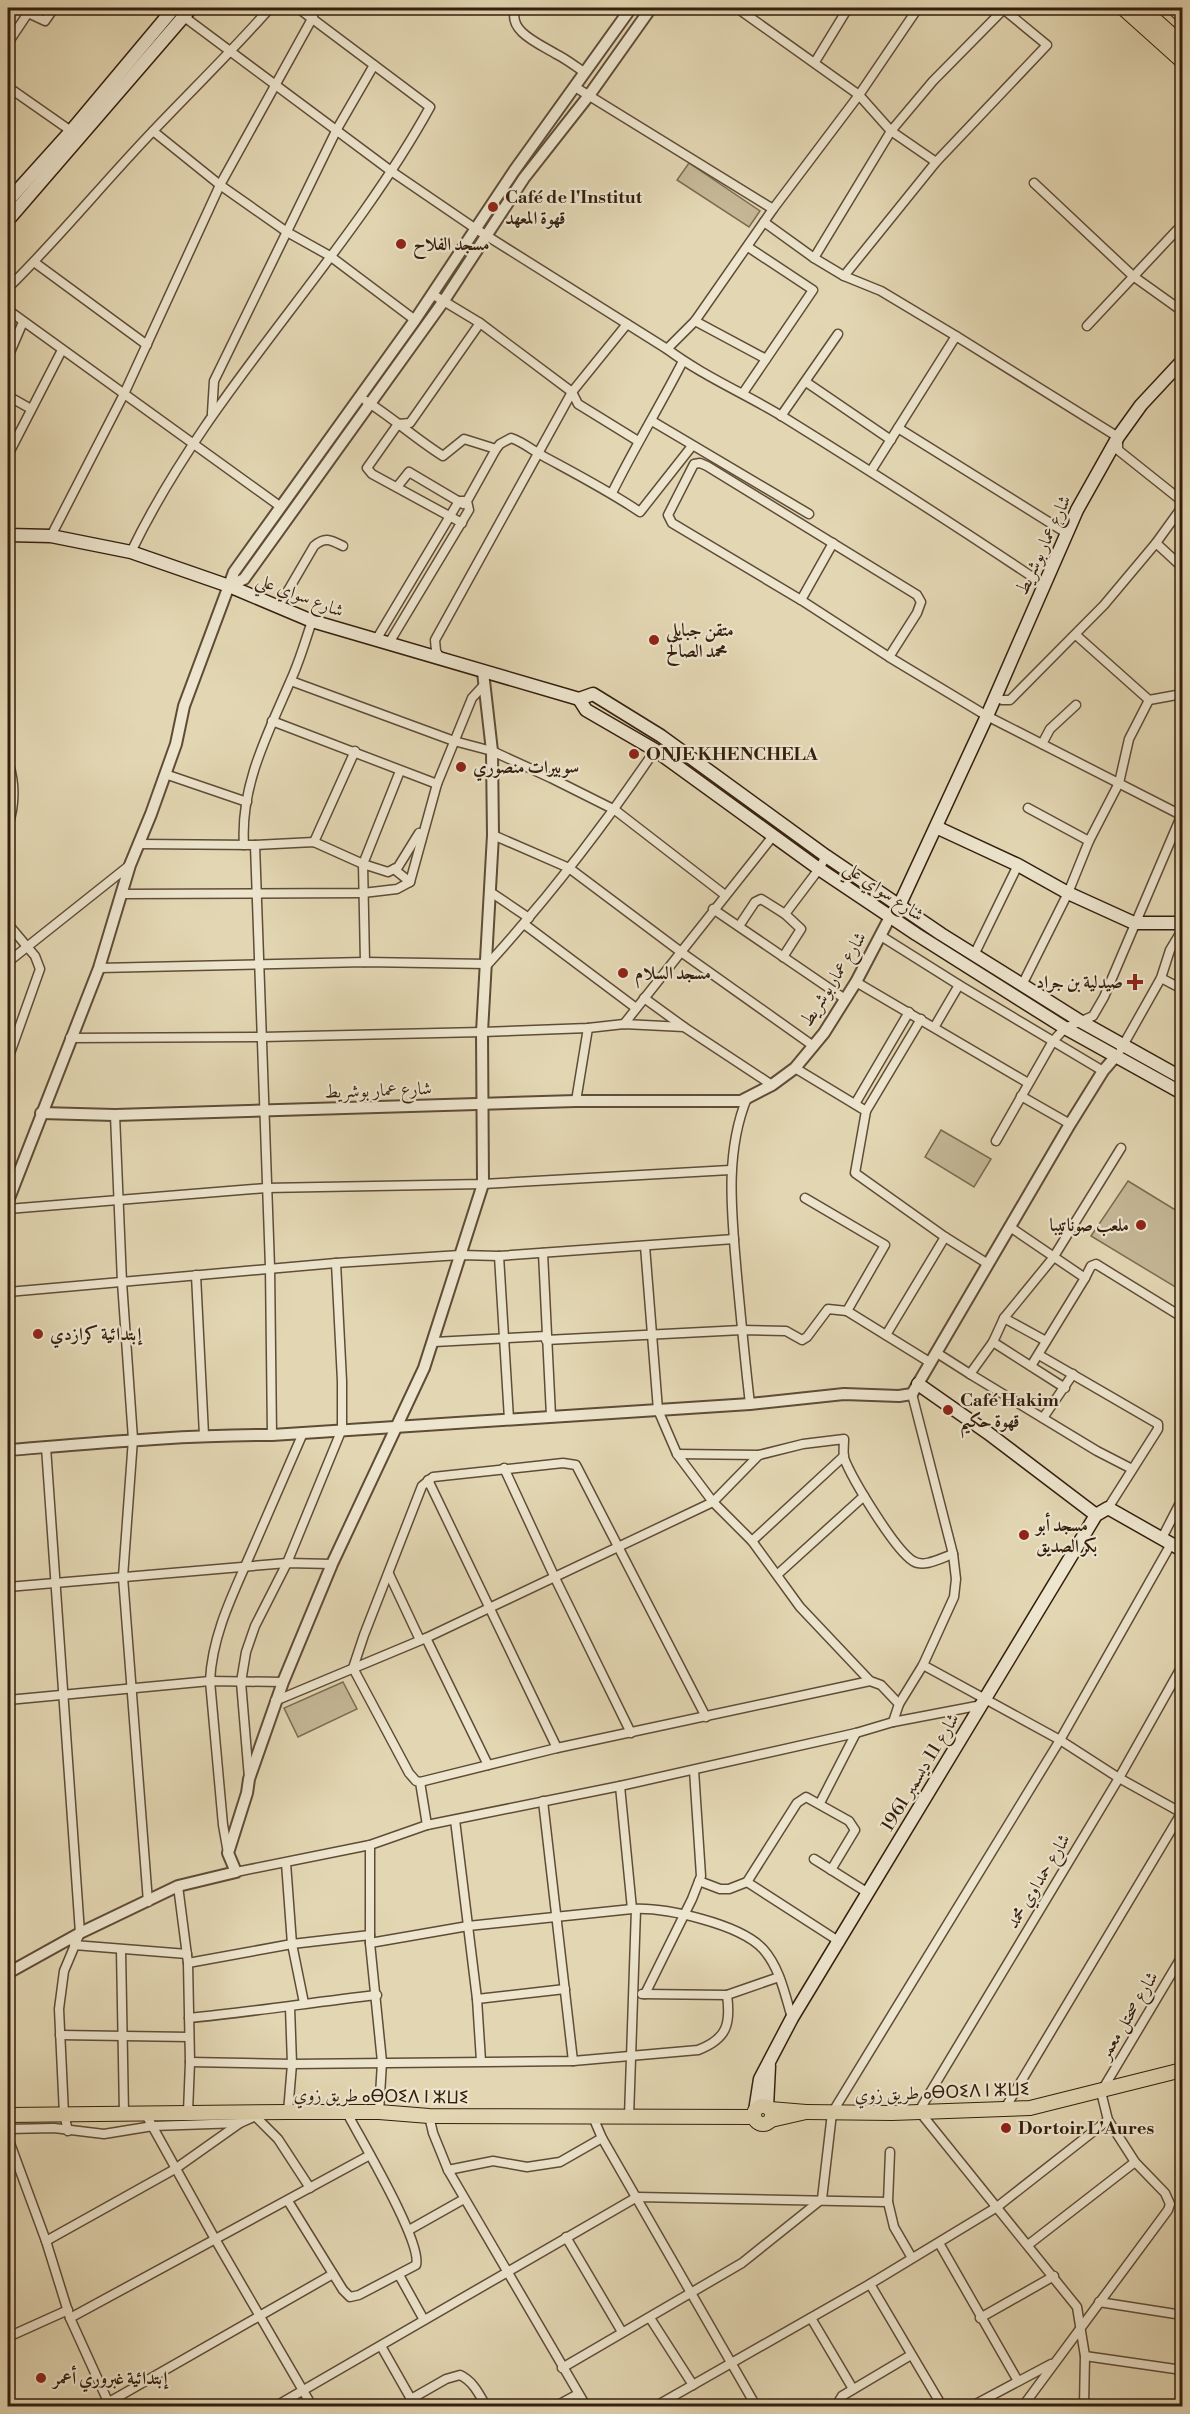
<svg xmlns="http://www.w3.org/2000/svg" width="1190" height="2414" font-family="'Libre Bodoni',Amiri,'Noto Sans Tifinagh',serif">
	<style>
		.green { fill: #c5b897; stroke: #7c6b52; stroke-width: 1.5 }
		.lines { fill: none; stroke-linecap: round; stroke-linejoin: round }
		.minor-casing { stroke: #5f4c37; stroke-width: 11 }
		.tertiary-casing { stroke: #5f4c37; stroke-width: 14 }
		.secondary-casing { stroke: #331e0e; stroke-width: 15 }
		.primary-casing { stroke: #331e0e; stroke-width: 16 }
		.minor { stroke: #ede5ce; stroke-width: 8 }
		.tertiary { stroke: #ede5ce; stroke-width: 10 }
		.secondary { stroke: #ede5ce; stroke-width: 12 }
		.primary { stroke: #e3d7b3; stroke-width: 14 }
		.poi-dot { fill: #8f2418; stroke: #ede5ce; stroke-width: 2 }
		.labels { text-anchor: middle; stroke-width: 4.5; stroke-linejoin: round; paint-order: stroke }
		.poi-label { font-size: 18px; font-weight: bold; fill: #331e0e; stroke: #ede5ce; text-anchor: start }
		.street-label { font-size: 18px; fill: #331e0e; stroke: #ede5ce }
	</style>
	<rect width="100%" height="100%" fill="#e3d7b3"/>
	<filter id="stains"><feTurbulence type="fractalNoise" baseFrequency=".00333" numOctaves="4"/><feColorMatrix values="0 0 0 0 .2 0 0 0 0 .09 0 0 0 0 .02 0 0 0 .5 -.17"/></filter>
	<radialGradient id="worn" r=".72"><stop offset=".6" stop-color="#630" stop-opacity="0"/><stop offset="1" stop-color="#630" stop-opacity=".3"/></radialGradient>
	<g class="green">
		<polygon points="689,163 760,211 749,227 677,180"/>
		<polygon points="941,1130 991,1159 974,1187 925,1157"/>
		<polygon points="1128,1181 1182,1214 1182,1291 1091,1236"/>
		<polygon points="343,1682 357,1709 298,1737 284,1708"/>
	</g>
	<g class="lines">
		<defs>
			<g id="minor">
				<path d="M516 8C506 31 540 44 556 54 566 59 575 66 584 72"/>
				<polyline points="737,8 859,95 891,131 936,162"/>
				<polyline points="1170,8 1182,19"/>
				<path d="M183 16 391 171 476 229 667 349C703 376 746 394 785 418 872 472 958 527 1043 584"/>
				<polyline points="8,43 28,13 45,21 54,8"/>
				<polyline points="815,62 848,8"/>
				<polyline points="8,87 71,131"/>
				<polyline points="575,87 773,209"/>
				<polyline points="153,131 220,185 287,232 330,256 415,320"/>
				<polyline points="1034,183 1133,276 1182,311"/>
				<polyline points="764,222 814,258 844,276"/>
				<polyline points="814,258 891,131 933,81 1005,8"/>
				<polyline points="34,262 147,345"/>
				<path d="M8 288C59 238 104 182 154 130 193 89 233 50 270 8"/>
				<polyline points="432,294 480,323 572,392 578,404 638,441"/>
				<polyline points="8,310 281,507"/>
				<polyline points="695,321 766,359"/>
				<polyline points="1087,326 1177,230"/>
				<polyline points="956,336 881,291 844,276 936,162 1047,45 1002,8"/>
				<polyline points="667,349 695,321 773,209 859,95 918,8"/>
				<polyline points="8,357 23,322"/>
				<polyline points="806,382 891,440"/>
				<polyline points="743,393 813,290 748,247"/>
				<polyline points="8,396 31,409"/>
				<path d="M366 401C393 418 416 439 443 456L464 439 496 449"/>
				<polyline points="212,413 214,381 337,129 374,65"/>
				<polyline points="781,416 838,334"/>
				<polyline points="652,421 809,514"/>
				<polyline points="898,428 1068,534"/>
				<polyline points="8,455 62,350"/>
				<polyline points="871,471 956,336 1118,437 1118,450 1182,501"/>
				<polyline points="397,487 409,472 463,504"/>
				<path d="M612 493C634 448 660 406 683 361"/>
				<polyline points="462,523 372,474 367,468 398,424 410,423 480,323"/>
				<polyline points="51,536 124,394 220,185 313,17"/>
				<polyline points="1156,543 1182,507"/>
				<path d="M131 552C209 390 343 264 430 107L298 8"/>
				<polyline points="801,600 833,543"/>
				<path d="M279 606 314 546C325 536 331 540 343 546"/>
				<polyline points="1076,635 1149,700"/>
				<polyline points="376,640 459,501 467,501"/>
				<path d="M389 643 469 510 467 501 496 449 500 444 511 438C523 442 532 450 543 456 576 474 609 491 640 512L692 446"/>
				<polyline points="889,657 917,613 921,602 917,595 707,466 700,463 694,464 668,515 672,523 801,600 889,657 987,716 1181,815"/>
				<polyline points="440,658 436,651 435,640 572,392 627,324"/>
				<polyline points="291,681 454,741 492,751 551,778 615,810 725,895"/>
				<polyline points="996,697 1002,700 1010,700 1104,605 1156,543 1182,567"/>
				<polyline points="1042,744 1050,729 1076,705"/>
				<path d="M8 761C15 782 15 805 8 826"/>
				<polyline points="165,774 247,802"/>
				<polyline points="437,784 472,698 484,685"/>
				<polyline points="1028,808 1089,841"/>
				<polyline points="493,835 569,868 681,952 812,1045"/>
				<polyline points="314,842 355,751"/>
				<polyline points="138,844 255,845 314,842 363,864 388,872 398,867 419,833"/>
				<path d="M244 845C240 787 267 735 290 682 299 663 305 642 312 621"/>
				<polyline points="255,845 270,1267 272,1435"/>
				<polyline points="394,869 410,882"/>
				<polyline points="492,893 529,918"/>
				<polyline points="121,894 363,893 397,889 410,882 437,784 272,721"/>
				<polyline points="713,909 845,999"/>
				<polyline points="8,924 35,956 40,969 8,1059"/>
				<polyline points="524,924 636,1008"/>
				<polyline points="739,926 755,902 761,899 785,914 819,869 826,856"/>
				<polyline points="881,936 959,985 1103,1071"/>
				<polyline points="975,953 1018,865"/>
				<polyline points="783,957 801,929 785,914"/>
				<polyline points="8,962 130,865"/>
				<polyline points="365,962 363,864 400,771"/>
				<path d="M99 968 365 962 488 964C549 897 604 826 655 750"/>
				<polyline points="1161,978 1182,989"/>
				<polyline points="856,982 1028,1083"/>
				<polyline points="1023,983 1068,893 1089,841 1119,783 1129,739 1149,700 1182,694"/>
				<polyline points="644,998 684,1027"/>
				<polyline points="624,1024 773,836"/>
				<polyline points="935,1026 959,985"/>
				<polyline points="70,1038 262,1037 482,1032 588,1028 624,1024 684,1027 772,1085"/>
				<polyline points="1121,1049 1161,978 1170,950 1182,930"/>
				<polyline points="795,1068 866,1111 855,1173 945,1237 988,1264"/>
				<polyline points="1021,1096 1070,1124"/>
				<path d="M747 1098C724 1154 732 1216 737 1276 741 1319 745 1361 750 1404"/>
				<polyline points="576,1101 588,1028"/>
				<polyline points="855,1104 909,1012"/>
				<polyline points="866,1111 921,1019"/>
				<polyline points="115,1115 122,1282 133,1439 123,1577 148,1902"/>
				<polyline points="996,1141 1053,1041 1065,1028 1093,1016 1104,997 1182,814"/>
				<polyline points="1121,1148 1053,1258 1004,1318 993,1342 970,1374 1097,1451 1132,1469"/>
				<polyline points="805,1198 885,1245 847,1311 931,1363"/>
				<polyline points="8,1209 266,1188 483,1184 730,1170"/>
				<polyline points="1010,1227 1085,1278 1031,1366"/>
				<polyline points="645,1246 658,1410 677,1454 713,1502 752,1541 800,1607 870,1681 881,1685 899,1704 893,1722"/>
				<polyline points="543,1253 551,1416"/>
				<polyline points="499,1256 509,1419"/>
				<polyline points="196,1275 204,1435"/>
				<polyline points="1085,1278 1091,1266 1096,1264 1182,1317"/>
				<polyline points="8,1292 336,1263 460,1255 499,1256 734,1239"/>
				<polyline points="1004,1318 1046,1341"/>
				<polyline points="886,1335 945,1237"/>
				<polyline points="546,1340 742,1330 786,1331 802,1340 807,1337 828,1309 847,1311"/>
				<polyline points="434,1342 546,1336"/>
				<polyline points="993,1342 1065,1388"/>
				<polyline points="937,1353 970,1374"/>
				<polyline points="1039,1355 1158,1424 1158,1429 1108,1508"/>
				<polyline points="1043,1418 1073,1374"/>
				<polyline points="46,1447 80,1933 64,1971 59,2009 64,2114 68,2131"/>
				<polyline points="677,1454 759,1455"/>
				<polyline points="504,1468 555,1578 631,1733"/>
				<polyline points="428,1480 557,1748"/>
				<polyline points="1162,1538 1182,1499"/>
				<polyline points="752,1541 844,1456"/>
				<polyline points="389,1574 420,1640"/>
				<polyline points="778,1574 864,1496"/>
				<polyline points="8,1587 287,1563 332,1564"/>
				<polyline points="426,1638 488,1765"/>
				<polyline points="923,1665 1060,1740 1119,1778 1182,1813"/>
				<polyline points="8,1700 210,1681 283,1682"/>
				<path d="M275 1701 426 1638 713 1502 759 1455 803 1444 844 1439C844 1445 843 1452 844 1458 852 1479 895 1550 913 1561 924 1568 941 1558 953 1554"/>
				<polyline points="899,1704 923,1665 954,1597 956,1579 953,1554 912,1394"/>
				<polyline points="249,1778 241,1682 246,1652 255,1626 287,1563 342,1429 342,1381 336,1263"/>
				<polyline points="420,1782 557,1748 870,1681"/>
				<polyline points="620,1786 632,1909"/>
				<polyline points="543,1801 573,2061"/>
				<polyline points="820,1803 856,1733"/>
				<polyline points="455,1820 477,1999 481,2061"/>
				<polyline points="427,1825 420,1782 416,1781 409,1773 353,1668 364,1635 422,1486 433,1477 563,1463 576,1465 706,1717"/>
				<polyline points="370,1845 370,1943 382,2062 379,2112"/>
				<path d="M228 1853 223 1825 210 1681C212 1636 232 1596 250 1555 268 1514 286 1473 303 1433"/>
				<polyline points="814,1859 868,1893"/>
				<polyline points="286,1863 292,1944 304,2003"/>
				<polyline points="236,1872 370,1845 427,1825 620,1786 856,1733 893,1722 982,1705"/>
				<polyline points="699,1881 720,1889 729,1889 747,1882 797,1803 806,1797 849,1821 855,1830 831,1870"/>
				<polyline points="747,1882 840,1942"/>
				<polyline points="178,1886 188,1963 190,2062 188,2112"/>
				<path d="M370 1943 468 1926 632 1909C665 1907 740 1924 763 1949 780 1968 785 1995 792 2018"/>
				<polyline points="74,1945 187,1954"/>
				<polyline points="8,1946 10,1972"/>
				<polyline points="121,1950 124,2114"/>
				<polyline points="188,1963 292,1944 370,1935"/>
				<polyline points="642,1994 727,1995 779,1977"/>
				<polyline points="645,1994 692,1899 701,1876 694,1770"/>
				<polyline points="477,1999 565,1989"/>
				<path d="M189 2018C252 2012 314 2002 377 1995"/>
				<polyline points="60,2035 189,2037"/>
				<path d="M190 2062 292 2064 573 2061 698 2050C727 2039 731 2024 727 1995"/>
				<polyline points="1004,2110 1182,1812"/>
				<polyline points="288,2112 292,2064 290,2007"/>
				<polyline points="145,2113 215,2239 312,2406"/>
				<polyline points="255,2116 278,2139 310,2188"/>
				<polyline points="429,2116 433,2133 448,2170 586,2406"/>
				<polyline points="593,2117 602,2138 756,2406"/>
				<polyline points="629,2117 636,1909"/>
				<polyline points="8,2129 54,2128 104,2134 153,2126 240,2123"/>
				<polyline points="8,2138 46,2241 70,2318 110,2406"/>
				<polyline points="890,2152 888,2202 894,2227 912,2258"/>
				<polyline points="448,2170 493,2161 527,2167 560,2162 602,2138"/>
				<path d="M288 2201 343 2290 350 2297 359 2295 416 2265C423 2243 360 2138 347 2113"/>
				<polyline points="409,2230 464,2199"/>
				<polyline points="566,2237 622,2332"/>
				<polyline points="46,2241 175,2169 240,2123 256,2116"/>
				<polyline points="939,2243 1018,2381"/>
				<polyline points="1028,2245 1135,2162"/>
				<polyline points="399,2275 424,2320"/>
				<polyline points="870,2284 942,2406"/>
				<polyline points="1099,2302 1182,2315"/>
				<polyline points="70,2318 370,2155"/>
				<polyline points="650,2318 693,2385"/>
				<polyline points="811,2318 853,2389"/>
				<polyline points="980,2318 1054,2276"/>
				<polyline points="8,2337 68,2310"/>
				<polyline points="381,2346 415,2406"/>
				<polyline points="1085,2356 1182,2370"/>
				<polyline points="562,2368 742,2263 822,2199 832,2113 1060,1740 1171,1544"/>
				<path d="M411 2399 446 2379 460 2375C473 2381 479 2394 486 2406"/>
				<polyline points="102,2406 333,2274"/>
				<polyline points="276,2406 637,2197 888,2202"/>
				<polyline points="556,2406 578,2394"/>
				<polyline points="656,2406 870,2284 997,2207 1108,2120"/>
				<polyline points="836,2406 842,2396 911,2355"/>
				<polyline points="972,2406 1051,2364"/>
				<polyline points="1023,2406 1168,2210 1170,2204 1165,2193 1135,2162 1108,2120 1101,2092 1182,1956"/>
				<polyline points="1084,2406 1085,2356 1077,2307 919,2111 1119,1778 1182,1666"/>
			</g>
			<g id="tertiary">
				<polyline points="229,586 244,579 443,302 524,178 590,94 651,8"/>
				<polyline points="41,1113 115,1115 576,1101 741,1101 772,1085 795,1068 824,1033 856,982 890,917"/>
				<polyline points="8,1201 99,968 130,865 151,814 176,744 184,706 234,572 415,320 514,171 631,8"/>
				<path d="M8 1450C96 1443 184 1435 272 1435L750 1404 844 1394 899 1396 912 1394 1070 1124 1103 1071 1116 1056"/>
				<polyline points="8,1973 80,1933 178,1886 236,1872 228,1853 247,1793 249,1779 283,1682 332,1564 424,1368 483,1184 482,1032 493,835 492,751 483,672"/>
			</g>
			<g id="secondary">
				<polyline points="8,201 71,131 174,8"/>
				<polyline points="8,220 191,8"/>
				<polyline points="8,535 51,536 131,552 229,586 312,621 579,699 593,694 661,736 826,856 941,934 1080,1021 1182,1078"/>
				<polyline points="579,699 586,710 655,750 819,869 916,934 1065,1028 1182,1093"/>
				<polyline points="936,827 1018,865 1068,893 1134,923 1182,923"/>
				<polyline points="894,912 899,906 987,716 1077,510 1118,437 1141,405 1182,361"/>
				<polyline points="918,1384 988,1433 1096,1515"/>
				<polyline points="767,2107 769,2066"/>
				<polyline points="755,2111 760,2079 792,2018 1096,1515 1108,1508 1182,1550"/>
			</g>
			<g id="primary">
				<polyline points="1123,8 1182,61"/>
				<polyline points="1142,8 1182,44"/>
				<circle cx="763" cy="2115" r="9"/>
				<polyline points="770,2109 806,2112 771,2120"/>
				<polyline points="806,2112 892,2113 1030,2108 1182,2070"/>
				<polyline points="8,2115 288,2112 379,2112 429,2116 754,2117"/>
			</g>
		</defs>
		<use href="#minor" class="minor-casing"/>
		<use href="#tertiary" class="tertiary-casing"/>
		<use href="#secondary" class="secondary-casing"/>
		<use href="#primary" class="primary-casing"/>
		<use href="#minor" class="minor"/>
		<use href="#tertiary" class="tertiary"/>
		<use href="#secondary" class="secondary"/>
		<use href="#primary" class="primary"/>
	</g>
	<g class="poi-dot">
		<circle cx="493" cy="207" r="6"/>
		<circle cx="401" cy="244" r="6"/>
		<circle cx="654" cy="640" r="6"/>
		<circle cx="634" cy="754" r="6"/>
		<circle cx="461" cy="767" r="6"/>
		<circle cx="623" cy="973" r="6"/>
		<path d="M1132 973h6v6h6v6h-6v6h-6v-6h-6v-6h6z"/>
		<circle cx="1141" cy="1225" r="6"/>
		<circle cx="38" cy="1334" r="6"/>
		<circle cx="948" cy="1410" r="6"/>
		<circle cx="1024" cy="1535" r="6"/>
		<circle cx="1006" cy="2128" r="6"/>
		<circle cx="41" cy="2378" r="6"/>
	</g>
	<g class="labels">
		<g class="poi-label">
			<text x="505" y="203">Café de l'Institut<tspan x="505" dy="21">قهوة المعهد</tspan></text>
			<text x="413" y="250">مسجد الفلاح</text>
			<text x="666" y="636">متقن جبايلي<tspan x="666" dy="21">محمد الصالح</tspan></text>
			<text x="646" y="760">ONJE KHENCHELA</text>
			<text x="473" y="773">سوبيرات منصوري</text>
			<text x="635" y="979">مسجد السلام</text>
			<text x="1123" y="988" text-anchor="end">صيدلية بن جراد</text>
			<text x="1129" y="1231" text-anchor="end">ملعب صوناتيبا</text>
			<text x="50" y="1340">إبتدائية كرازدي</text>
			<text x="960" y="1406">Café Hakim<tspan x="960" dy="21">قهوة حكيم</tspan></text>
			<text x="1036" y="1531">مسجد أبو<tspan x="1036" dy="21">بكر الصديق</tspan></text>
			<text x="1018" y="2134">Dortoir L'Aures</text>
			<text x="53" y="2384">إبتدائية غبروري أعمر</text>
		</g>
		<g class="street-label">
			<text transform="translate(1043 545) rotate(-65)" y="6">شارع عمار بوشريط</text>
			<text transform="translate(300 595) rotate(21)" y="6">شارع سواي علي</text>
			<text transform="translate(884 891) rotate(34)" y="6">شارع سواي علي</text>
			<text transform="translate(833 979) rotate(-58)" y="6">شارع عمار بوشريط</text>
			<text transform="translate(378 1090) rotate(-2)" y="6">شارع عمار بوشريط</text>
			<text transform="translate(920 1772) rotate(-59)" y="6">شارع 11 ديسمبر 1961</text>
			<text transform="translate(1038 1881) rotate(-59)" y="6">شارع حمداوي محمد</text>
			<text transform="translate(1128 2015) rotate(-59)" y="6">شارع صحتل معمر</text>
			<text transform="translate(942 2092) rotate(-2)" y="6">طريق زوي ⴰⴱⵔⵉⴷ ⵏ ⵣⵡⵉ</text>
			<text transform="translate(381 2096) rotate(1)" y="6">طريق زوي ⴰⴱⵔⵉⴷ ⵏ ⵣⵡⵉ</text>
		</g>
	</g>
	<rect width="1190" height="2414" fill="none" stroke="#e3d7b3" stroke-width="30"/>
	<rect x="9" y="9" width="1172" height="2396" fill="none" stroke="#331e0e" stroke-width="3"/>
	<rect x="15" y="15" width="1160" height="2384" fill="none" stroke="#331e0e" stroke-width="1.5"/>
	<rect width="100%" height="100%" filter="url(#stains)"/>
	<rect width="100%" height="100%" fill="url(#worn)"/>
</svg>
